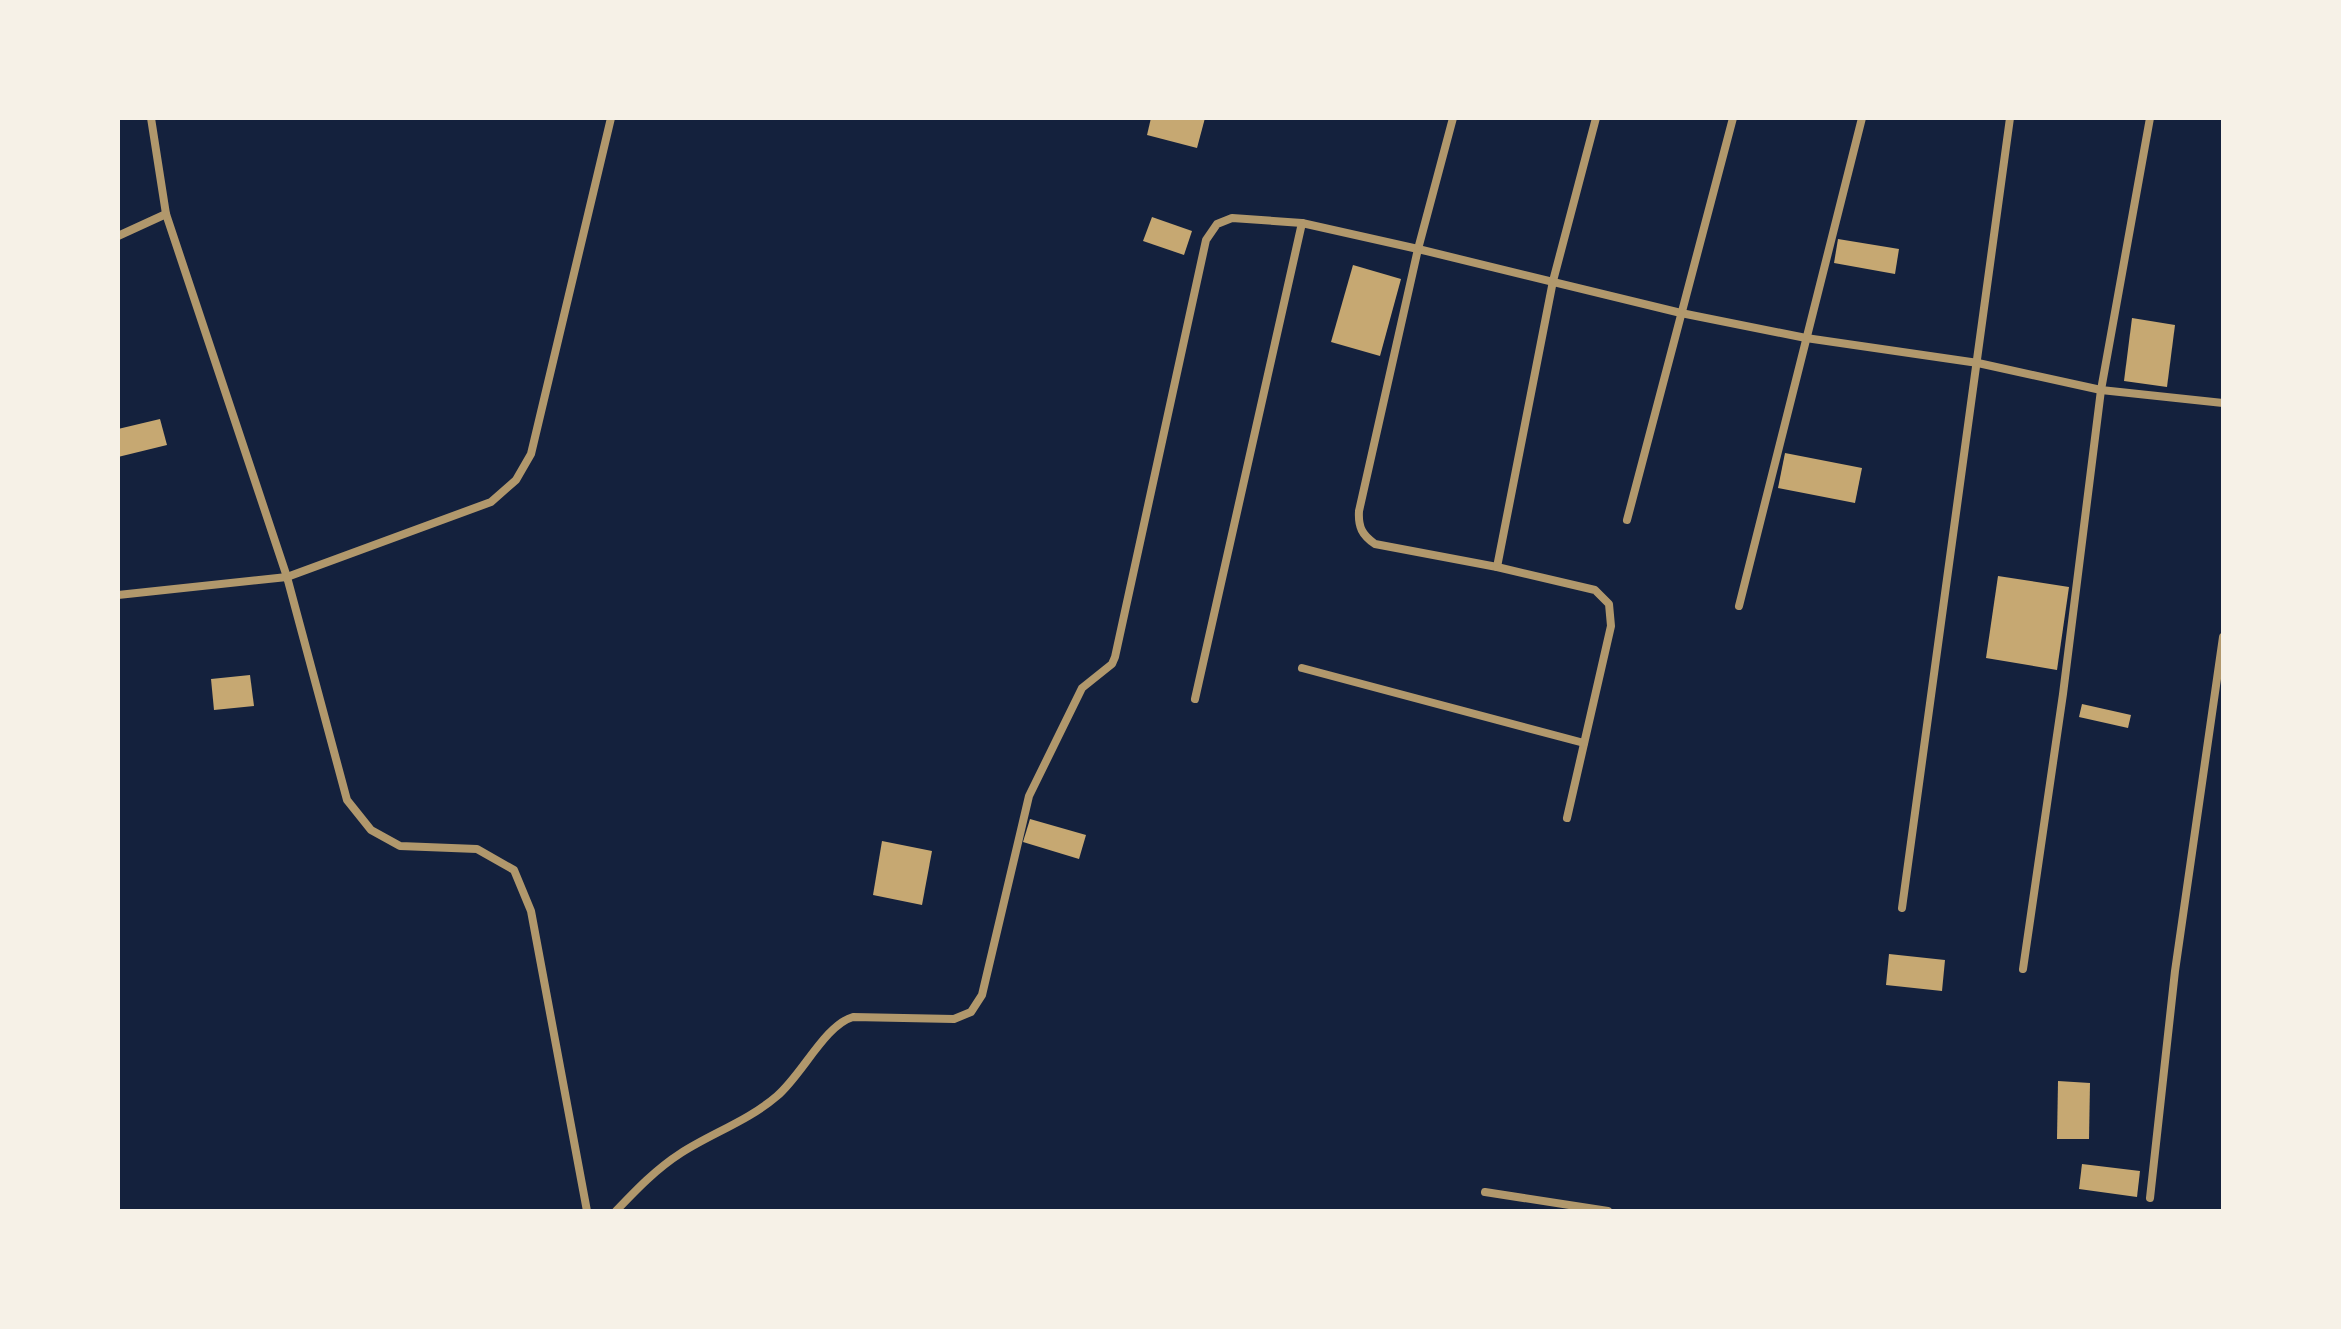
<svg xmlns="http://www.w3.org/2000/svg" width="2341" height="1329" font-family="Figtree,sans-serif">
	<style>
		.building { fill: #c6a872 }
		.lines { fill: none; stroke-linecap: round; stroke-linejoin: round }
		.minor { stroke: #b1986c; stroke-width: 8 }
	</style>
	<rect width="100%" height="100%" fill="#14213d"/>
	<g class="building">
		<polygon points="1151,118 1205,118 1197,148 1147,135"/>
		<polygon points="1152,217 1192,231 1184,255 1143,241"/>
		<polygon points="1838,239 1899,249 1895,274 1834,263"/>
		<polygon points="1353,265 1401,279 1380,356 1331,342"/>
		<polygon points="2132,318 2175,325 2167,387 2124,381"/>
		<polygon points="160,419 167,445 118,457 118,429"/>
		<polygon points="1785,453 1862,468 1855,503 1778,488"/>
		<polygon points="1998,576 2069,587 2057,670 1986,658"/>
		<polygon points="250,675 254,706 214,710 211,679"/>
		<polygon points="2082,704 2131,715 2128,728 2079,717"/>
		<polygon points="1030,819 1086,835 1079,859 1023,842"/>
		<polygon points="882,841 932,851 922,905 873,895"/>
		<polygon points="1889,954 1945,960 1942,991 1886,985"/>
		<polygon points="2058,1081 2090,1083 2089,1139 2057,1139"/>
		<polygon points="2082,1164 2140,1171 2137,1197 2079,1189"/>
	</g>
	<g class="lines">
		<g class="minor">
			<polyline points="151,118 166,214 287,577 347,800 371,830 400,846 477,849 514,870 531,911 587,1211"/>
			<path d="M1453 118 1418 249 1359 511C1358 527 1362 535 1375 544L1497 567 1595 590 1609 604 1611 626 1567 818"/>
			<polyline points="118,236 166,214"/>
			<polyline points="1627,520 1733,118"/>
			<polyline points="1497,567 1553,281 1596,118"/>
			<polyline points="118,595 287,577 491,502 516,480 531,454 611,118"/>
			<polyline points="1739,606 1862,118"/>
			<polyline points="1302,668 1584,743"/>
			<polyline points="1195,699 1302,223"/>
			<polyline points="1902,908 2010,118"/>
			<polyline points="2023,969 2063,694 2101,390 2150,118"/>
			<polyline points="1485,1192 1608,1211"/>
			<polyline points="2150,1198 2175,971 2223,637"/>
			<path d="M616 1211C636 1190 656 1169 681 1153 712 1133 748 1121 777 1096 802 1075 825 1025 853 1017L954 1019 971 1012 982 995 1029 796 1082 688 1112 664 1115 657 1206 240 1217 224 1232 218 1302 223 1418 249 1681 313 1806 338 1978 363 2101 390 2223 403"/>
		</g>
	</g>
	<rect width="2341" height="1329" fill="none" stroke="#f6f1e7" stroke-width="240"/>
</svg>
